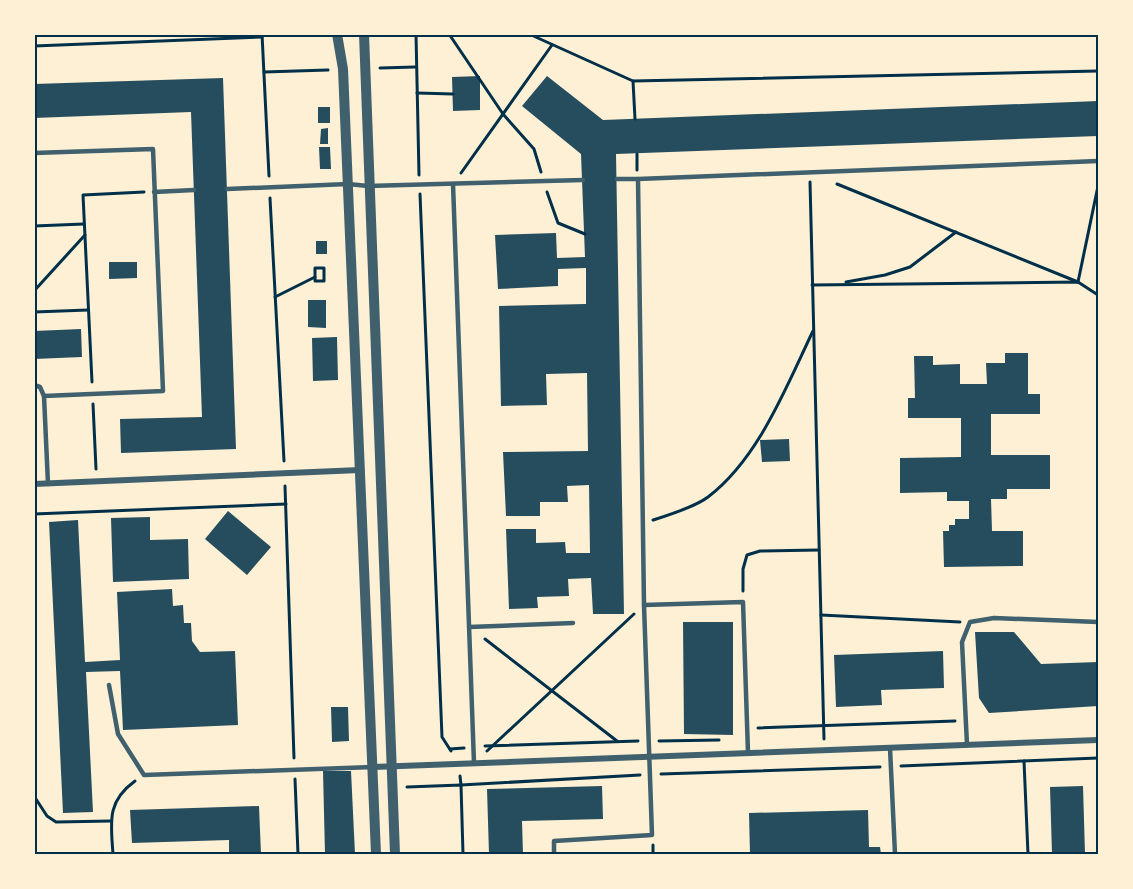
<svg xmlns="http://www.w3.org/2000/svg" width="1133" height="889" font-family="Rubik,sans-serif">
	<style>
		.building { fill: #264d5e }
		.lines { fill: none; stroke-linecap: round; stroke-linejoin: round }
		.path { stroke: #003049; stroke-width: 3 }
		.service { stroke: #3f606c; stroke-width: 4.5 }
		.minor { stroke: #3f606c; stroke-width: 6 }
		.tertiary { stroke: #3f606c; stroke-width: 10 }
		.neatline { fill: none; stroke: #003049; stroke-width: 2 }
	</style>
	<rect width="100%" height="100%" fill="#fdf0d5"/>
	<g class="building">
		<polygon points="480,76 480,110 453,111 452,77"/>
		<polygon points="547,76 603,120 1098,101 1098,136 616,154 624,614 593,614 591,578 568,579 569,596 537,597 538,608 509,609 506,529 536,529 536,543 565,542 566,553 590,553 589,485 567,486 568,502 540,502 540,516 506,516 503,452 588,451 587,373 546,374 547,405 501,406 499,306 586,304 586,268 558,269 558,286 498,289 495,235 556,233 557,258 585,257 581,154 522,106"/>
		<polygon points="223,78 236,449 121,453 120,419 202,417 191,112 34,118 34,84"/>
		<rect x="318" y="107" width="12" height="16"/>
		<polygon points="328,128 328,144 320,144 321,129"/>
		<polygon points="319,147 330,147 331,169 320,169"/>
		<rect x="316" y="241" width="11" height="13"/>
		<polygon points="109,262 137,262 137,278 109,279"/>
		<polygon points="308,300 326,300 326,328 308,327"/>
		<polygon points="81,329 82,357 34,359 34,331"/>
		<polygon points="337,337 338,380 313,381 312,338"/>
		<polygon points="1005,353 1028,353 1028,394 1040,394 1040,414 991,414 991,455 1050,455 1050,489 1007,489 1007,499 991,499 992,531 1023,531 1023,566 944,567 943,531 949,531 949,525 955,525 955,519 969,519 969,501 947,501 947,492 900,493 900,458 961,457 961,418 908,418 908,398 915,398 914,356 933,356 933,365 960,364 960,384 987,384 986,363 1005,363"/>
		<polygon points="789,439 790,461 762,462 760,440"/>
		<polygon points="228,511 271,547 247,575 205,539"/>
		<polygon points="150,517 150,540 188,539 189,579 113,582 111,518"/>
		<polygon points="78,520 85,662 120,660 117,592 172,589 173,606 183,605 184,623 191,623 192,641 200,652 235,651 238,725 123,730 120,671 86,672 93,812 63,813 49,522"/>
		<polygon points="683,622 733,622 733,735 684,734"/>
		<polygon points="975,632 1014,632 1041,664 1098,662 1098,706 989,713 979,698"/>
		<polygon points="943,651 944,688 881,690 882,705 836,707 834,655"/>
		<polygon points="331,707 348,707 349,741 332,742"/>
		<polygon points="323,771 351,771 355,854 325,854"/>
		<polygon points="602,786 603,819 522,821 523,854 489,854 487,789"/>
		<polygon points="1083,786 1085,854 1052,854 1050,787"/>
		<polygon points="259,806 261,854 229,854 229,840 132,843 130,810"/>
		<polygon points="868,810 869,847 880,847 881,854 750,854 749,813"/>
	</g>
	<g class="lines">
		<g class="path">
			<polyline points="262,34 269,176"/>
			<polyline points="416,34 419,175"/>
			<polyline points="449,34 503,114 534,149 541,172"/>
			<polyline points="529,34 633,81 1098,71"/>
			<polyline points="34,46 262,37"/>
			<polyline points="380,68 415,67"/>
			<polyline points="264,72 328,70"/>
			<polyline points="633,81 635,119"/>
			<polyline points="417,93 453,94"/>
			<polyline points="637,154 637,170"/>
			<polyline points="461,173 552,45"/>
			<polyline points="810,182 824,739"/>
			<polyline points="837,184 1078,282 1098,186"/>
			<polyline points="547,192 558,223 585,234"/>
			<polyline points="420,194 442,737 451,751"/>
			<polyline points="270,198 284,461"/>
			<polyline points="34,226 84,224"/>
			<rect x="315" y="268" width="9" height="13"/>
			<polyline points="846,282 885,275 910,267 956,232"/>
			<polyline points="812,285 1078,282 1098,295"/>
			<polyline points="34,291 85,235"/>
			<polyline points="275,297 315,277"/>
			<polyline points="34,312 88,310"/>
			<polyline points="92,382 83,195 144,192"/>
			<polyline points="93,404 96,469"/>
			<polyline points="285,486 294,758"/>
			<polyline points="34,514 286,504"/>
			<path d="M653 520C669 515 695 507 708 497 759 458 786 387 813 331"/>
			<polyline points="743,591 743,569 747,555 760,551 819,550"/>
			<polyline points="821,615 960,622"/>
			<polyline points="485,639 617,741"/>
			<polyline points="758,728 955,721"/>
			<polyline points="659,741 719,740"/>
			<polyline points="485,746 638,741"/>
			<polyline points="450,749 464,748"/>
			<polyline points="487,751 634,614"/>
			<polyline points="1024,761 1028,854"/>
			<polyline points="901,766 1098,758"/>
			<polyline points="661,774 880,767"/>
			<polyline points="460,776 461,785 640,775"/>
			<polyline points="295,779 298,854"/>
			<polyline points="407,787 461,785 463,854"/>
			<polyline points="34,796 47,816 56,822 111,821"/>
			<polyline points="653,845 653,854"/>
			<path d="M113 854C111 823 106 802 135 781"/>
		</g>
		<g class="service">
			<polyline points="34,153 153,149 163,391 44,396 48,484"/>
			<polyline points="617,179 638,179"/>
			<polyline points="453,184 474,763"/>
			<polyline points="227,189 348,184 368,186 583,180"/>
			<polyline points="154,192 194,190"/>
			<polyline points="34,385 40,387 44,396"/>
			<polyline points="644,605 743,602 748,753"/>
			<polyline points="469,627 573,623"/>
			<polyline points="109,685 118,734 144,775 373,767"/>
			<polyline points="967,745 962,642 970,622 994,618 1098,622"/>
			<polyline points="890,748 895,854"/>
			<polyline points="554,854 554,841 652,835 644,605 638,179 1098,161"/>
		</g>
		<g class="minor">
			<polyline points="34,484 360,470"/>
			<polyline points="373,767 1098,740"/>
		</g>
		<g class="tertiary">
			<polyline points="337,34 343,69 376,854"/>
			<polyline points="364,34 395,854"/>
		</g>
	</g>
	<rect width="1133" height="889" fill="none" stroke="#fdf0d5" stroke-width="72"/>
	<rect x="36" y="36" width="1061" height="817" class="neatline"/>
</svg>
